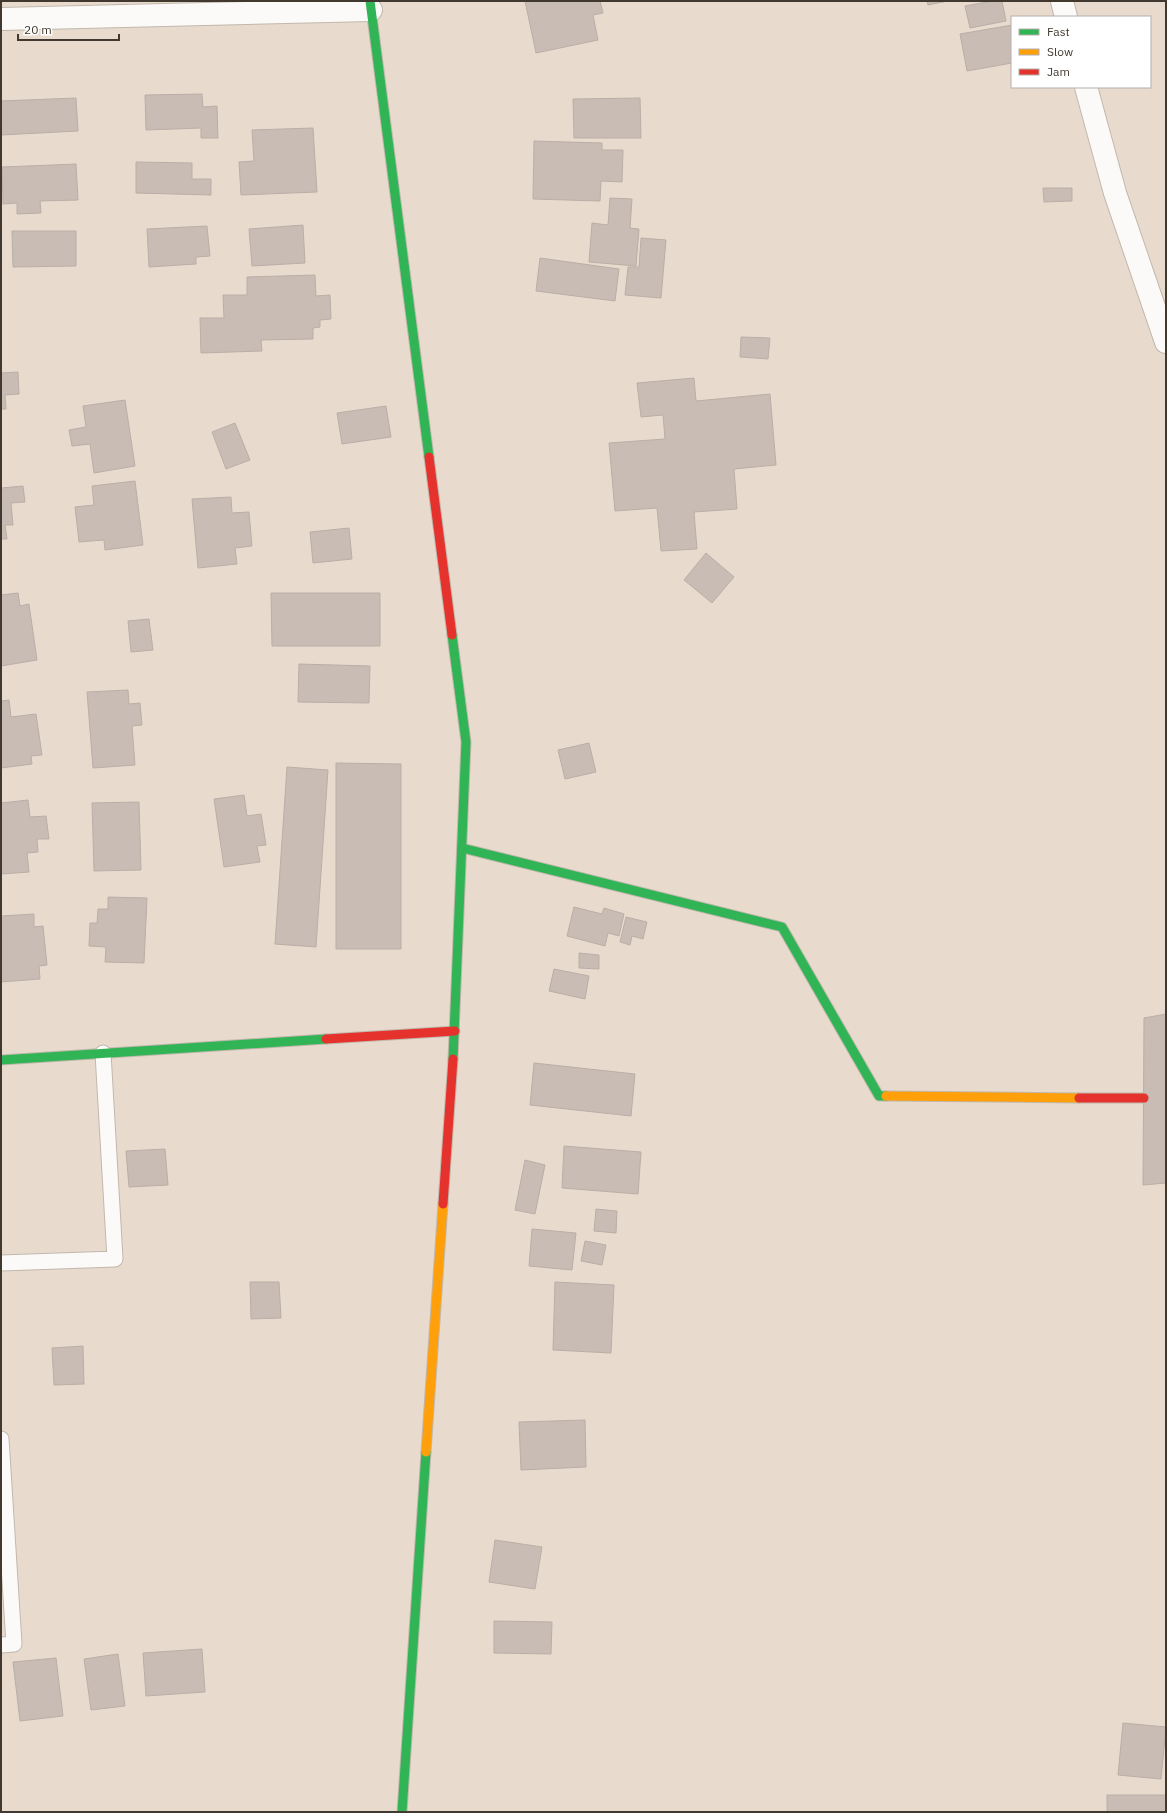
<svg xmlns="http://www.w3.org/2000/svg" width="1167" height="1813" font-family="'IBM Plex Sans',sans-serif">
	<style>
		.building { fill: #c8bcb4; stroke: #baaea6 }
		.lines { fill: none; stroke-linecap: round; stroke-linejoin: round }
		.lane-casing { stroke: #c1b8ad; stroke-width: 17 }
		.street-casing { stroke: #c1b8ad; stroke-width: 24 }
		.fast-casing { stroke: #c1b8ad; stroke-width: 11 }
		.slow-casing { stroke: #c1b8ad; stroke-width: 11 }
		.jam-casing { stroke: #c1b8ad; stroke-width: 11 }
		.lane { stroke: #fcfaf8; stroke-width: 15 }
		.street { stroke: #fcfaf8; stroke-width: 22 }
		.fast { stroke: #30b455; stroke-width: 9 }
		.slow { stroke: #ff9f0a; stroke-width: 9 }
		.jam { stroke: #e5322d; stroke-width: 9 }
	</style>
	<rect width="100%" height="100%" fill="#e8dbce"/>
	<g class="building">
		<polygon points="230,1 291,1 291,3 230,2"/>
		<polygon points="525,1 600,1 603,13 593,15 598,40 536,53"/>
		<polygon points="927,1 948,1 928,5"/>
		<polygon points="992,1 1002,1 1006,21 970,28 965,6"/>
		<polygon points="1012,25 1012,63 967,71 960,34"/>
		<polygon points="202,94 203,107 217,106 218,138 201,138 201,128 146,130 145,95"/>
		<polygon points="76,98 78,131 1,135 1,101"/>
		<polygon points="640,98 641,138 574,138 573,99"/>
		<polygon points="313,128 317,192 241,195 239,162 254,161 252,130"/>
		<polygon points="534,141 602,143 602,150 623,150 622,182 601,181 600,201 533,199"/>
		<polygon points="136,162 192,163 192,179 211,179 211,195 136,193"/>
		<polygon points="76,164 78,200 40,201 41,213 17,214 17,203 3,204 2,167"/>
		<polygon points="1043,188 1072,188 1072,201 1044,202"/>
		<polygon points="610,198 632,199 630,228 639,229 636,266 589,262 592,223 608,225"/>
		<polygon points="303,225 305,263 252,266 249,229"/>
		<polygon points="207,226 210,256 196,257 196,264 149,267 147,229"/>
		<polygon points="12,231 76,231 76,266 13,267"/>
		<polygon points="641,238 666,240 661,298 625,295 628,267 639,267"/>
		<polygon points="540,258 619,269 615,301 536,291"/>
		<polygon points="315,275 316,296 330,295 331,319 320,320 320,327 313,328 313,339 261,340 262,351 201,353 200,318 224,318 223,295 247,295 247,277"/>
		<polygon points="741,337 770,338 768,359 740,357"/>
		<polygon points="18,372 19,394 5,395 6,409 1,409 1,373"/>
		<polygon points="694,378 696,401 770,394 776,465 734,469 737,509 694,512 697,549 661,551 657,508 615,511 609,443 665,439 663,415 641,417 637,383"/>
		<polygon points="125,400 135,466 94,473 90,444 72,446 69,430 86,427 83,406"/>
		<polygon points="386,406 391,437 342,444 337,413"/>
		<polygon points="235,423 250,460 226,469 212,432"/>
		<polygon points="135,481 143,545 105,550 104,540 79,542 75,507 94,505 92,486"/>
		<polygon points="23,486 25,502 11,503 13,525 5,525 7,539 1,539 1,488"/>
		<polygon points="231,497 232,513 249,512 252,546 235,548 237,564 198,568 192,499"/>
		<polygon points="349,528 352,559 313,563 310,532"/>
		<polygon points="706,553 734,577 712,603 684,580"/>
		<polygon points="18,593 20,606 29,604 37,660 1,666 1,595"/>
		<polygon points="271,593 380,593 380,646 272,646"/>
		<polygon points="149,619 153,650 131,652 128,621"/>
		<polygon points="299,664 370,666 369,703 298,702"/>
		<polygon points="128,690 129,704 140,703 142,725 132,726 135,765 93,768 87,692"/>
		<polygon points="9,700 11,717 36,714 42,755 31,756 32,764 1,768 1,701"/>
		<polygon points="589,743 596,772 565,779 558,750"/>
		<polygon points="336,763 401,764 401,949 336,949"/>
		<polygon points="287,767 328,770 316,947 275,944"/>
		<polygon points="244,795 247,816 261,814 266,845 257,846 260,862 224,867 214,799"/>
		<polygon points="28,800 30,817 46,816 49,839 37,839 38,852 27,853 29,872 1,874 1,803"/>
		<polygon points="139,802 141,870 94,871 92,803"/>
		<polygon points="108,897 147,898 144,963 105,962 106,947 89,946 90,923 97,923 98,909 108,909"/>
		<polygon points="574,907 602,914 604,908 624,914 619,936 608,933 605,946 567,936"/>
		<polygon points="34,914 34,927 43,926 47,965 39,966 40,979 1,982 1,916"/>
		<polygon points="626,917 647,922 643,939 632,936 630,945 620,942"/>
		<polygon points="579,953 599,955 599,969 579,968"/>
		<polygon points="554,969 589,976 585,999 549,991"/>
		<polygon points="1166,1014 1166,1183 1143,1185 1144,1018"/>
		<polygon points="534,1063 635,1074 631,1116 530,1105"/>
		<polygon points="564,1146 641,1152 638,1194 562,1188"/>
		<polygon points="165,1149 168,1185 129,1187 126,1151"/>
		<polygon points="525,1160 545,1165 535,1214 515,1210"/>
		<polygon points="596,1209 617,1211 616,1233 594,1231"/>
		<polygon points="532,1229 576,1233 572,1270 529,1266"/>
		<polygon points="585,1241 606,1245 602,1265 581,1261"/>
		<polygon points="250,1282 279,1282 281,1318 251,1319"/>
		<polygon points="555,1282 614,1285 611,1353 553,1350"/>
		<polygon points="83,1346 84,1384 54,1385 52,1348"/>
		<polygon points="585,1420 586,1467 521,1470 519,1422"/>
		<polygon points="495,1540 542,1547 535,1589 489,1582"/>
		<polygon points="494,1621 552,1622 551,1654 494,1653"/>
		<polygon points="202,1649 205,1692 146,1696 143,1653"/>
		<polygon points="118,1654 125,1706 91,1710 84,1659"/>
		<polygon points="56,1658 63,1716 20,1721 13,1662"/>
		<polygon points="1123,1723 1166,1727 1161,1779 1118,1775"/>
		<rect x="1107" y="1795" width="59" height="17"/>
	</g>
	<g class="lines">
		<defs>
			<g id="lane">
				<polyline points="1,1263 115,1259 103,1053"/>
				<polyline points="1,1439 14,1644 1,1645"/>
			</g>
			<g id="street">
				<polyline points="1062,1 1066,17"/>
				<polyline points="1,19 371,10"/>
				<polyline points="1086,87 1115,193 1166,342"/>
			</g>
			<g id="fast">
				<polyline points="370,1 429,457"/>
				<polyline points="452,635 466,742 453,1059"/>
				<polyline points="462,848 782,927 879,1096 886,1096"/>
				<polyline points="1,1060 326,1039"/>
				<polyline points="402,1812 426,1452"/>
			</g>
			<g id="slow">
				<polyline points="886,1096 1079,1098"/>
				<polyline points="426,1452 443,1204"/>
			</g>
			<g id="jam">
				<polyline points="429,457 452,635"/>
				<polyline points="326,1039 455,1031"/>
				<polyline points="1079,1098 1144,1098"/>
				<polyline points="443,1204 453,1059"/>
			</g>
		</defs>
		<use href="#lane" class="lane-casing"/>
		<use href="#street" class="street-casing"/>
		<use href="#fast" class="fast-casing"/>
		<use href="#slow" class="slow-casing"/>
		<use href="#jam" class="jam-casing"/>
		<use href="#lane" class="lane"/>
		<use href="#street" class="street"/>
		<use href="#fast" class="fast"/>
		<use href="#slow" class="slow"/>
		<use href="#jam" class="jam"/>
	</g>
	<rect width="1167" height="1813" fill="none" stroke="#41382f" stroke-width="4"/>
	<rect x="1011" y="16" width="140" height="72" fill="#ffffff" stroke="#b3afac"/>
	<rect x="1019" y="29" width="20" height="6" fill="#30b455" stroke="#b3afac"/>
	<text x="1047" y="36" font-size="12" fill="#41382f">Fast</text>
	<rect x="1019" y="49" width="20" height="6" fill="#ff9f0a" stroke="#b3afac"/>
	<text x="1047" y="56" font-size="12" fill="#41382f">Slow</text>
	<rect x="1019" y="69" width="20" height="6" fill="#e5322d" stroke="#b3afac"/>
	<text x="1047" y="76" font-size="12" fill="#41382f">Jam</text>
	<path d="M18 34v6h101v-6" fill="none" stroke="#41382f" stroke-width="2"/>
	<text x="24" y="34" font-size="12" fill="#41382f" stroke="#ffffff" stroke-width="3" paint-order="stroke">20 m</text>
</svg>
